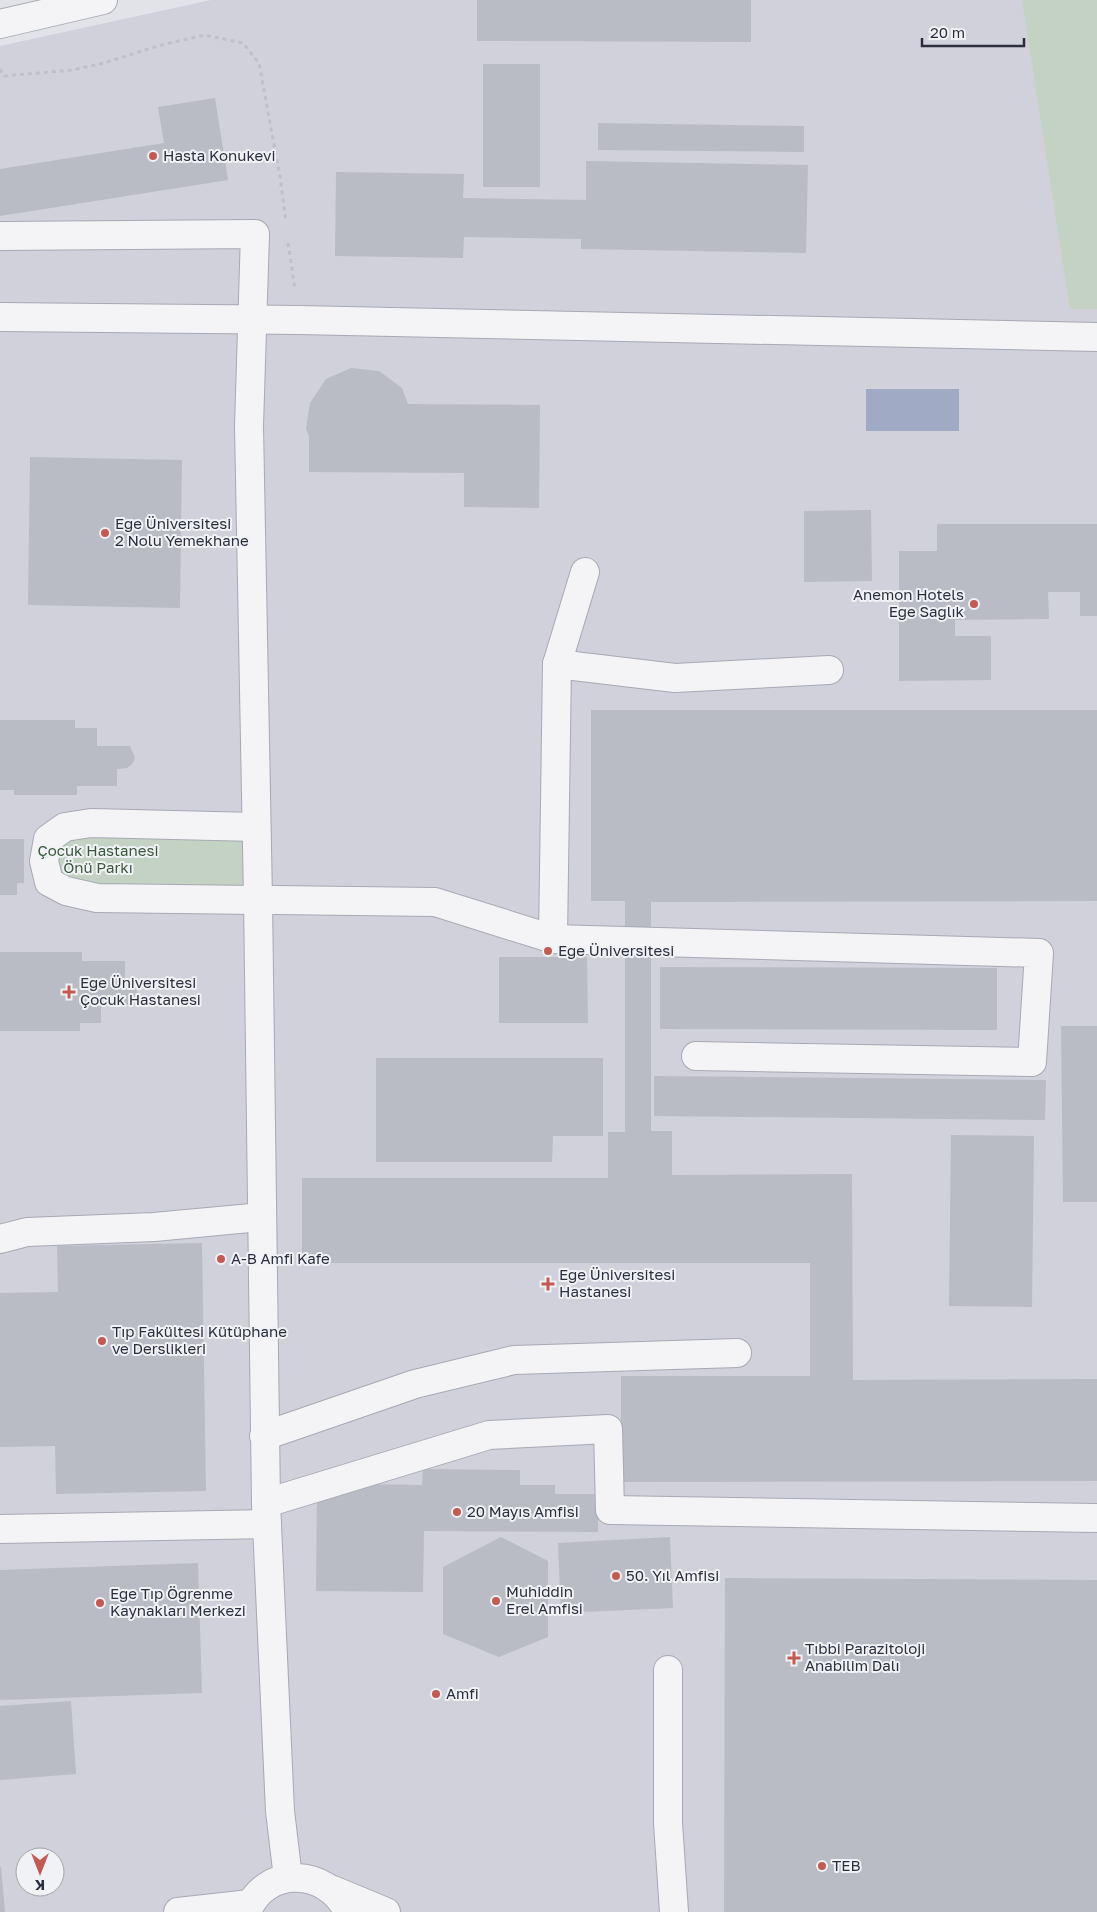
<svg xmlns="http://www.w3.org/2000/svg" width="1097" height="1912" font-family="'Golos Text',sans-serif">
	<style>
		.built { fill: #d0d1da; fill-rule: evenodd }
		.green { fill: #c4d2c3 }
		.water { fill: #a0aac5 }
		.building { fill: #b9bbc5 }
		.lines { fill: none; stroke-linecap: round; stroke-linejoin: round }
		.minor-casing { stroke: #a7a9b3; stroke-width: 30 }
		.path { stroke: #c0c1c7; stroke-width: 3; stroke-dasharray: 4 4; stroke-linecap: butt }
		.minor { stroke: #f4f4f7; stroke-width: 28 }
		.poi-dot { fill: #c15b53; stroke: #f1f2f6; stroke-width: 2 }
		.labels { text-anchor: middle; stroke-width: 4; stroke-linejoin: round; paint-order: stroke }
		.poi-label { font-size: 15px; fill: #2b2e3f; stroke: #f1f2f6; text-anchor: start }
		.park-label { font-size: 15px; fill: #3a593b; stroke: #f1f2f6 }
	</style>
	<rect width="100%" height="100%" fill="#e1e3e9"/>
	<path class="built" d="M211 0H1097V1912H0V46ZM25 1857H55V1887H25Z"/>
	<g class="green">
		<polygon points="1022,0 1097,0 1097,309 1070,309"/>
		<polygon points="256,827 258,899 66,891 48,839"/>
	</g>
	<rect class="water" x="866" y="389" width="93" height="42"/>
	<g class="building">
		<polygon points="477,0 751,0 751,42 477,41"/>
		<rect x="483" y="64" width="57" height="123"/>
		<polygon points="215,98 228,180 0,216 0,169 164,143 158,107"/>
		<polygon points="598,123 804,126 804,152 598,150"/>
		<polygon points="586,161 808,165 806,253 581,249 581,239 464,237 463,258 335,256 336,172 464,174 463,198 586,200"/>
		<polygon points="351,368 379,371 402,388 408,404 540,405 539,508 464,507 464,473 309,472 309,436 306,429 310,403 326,379"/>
		<polygon points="30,457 182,460 180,608 28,605"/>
		<polygon points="871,510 872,581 804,582 804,511"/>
		<polygon points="937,524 1097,524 1097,616 1080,616 1080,592 1048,592 1049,619 955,620 955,636 991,636 991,680 899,681 899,551 937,551"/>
		<polygon points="591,710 1097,710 1097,901 651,902 651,1131 672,1131 672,1175 852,1174 853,1380 1097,1379 1097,1481 621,1482 621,1376 810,1376 810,1263 302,1263 302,1178 608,1178 608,1132 625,1132 625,901 591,901"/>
		<polygon points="0,720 75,720 75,728 97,728 97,746 130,746 135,758 132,764 127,768 117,769 117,786 77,786 77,795 14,795 14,790 0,790"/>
		<polygon points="0,839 24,839 24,883 17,883 17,895 0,895"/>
		<polygon points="0,952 82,952 82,961 125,961 125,982 132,984 136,989 138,995 136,1001 131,1005 101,1005 101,1023 80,1023 80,1031 0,1031"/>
		<polygon points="499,957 587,957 588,1023 499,1023"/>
		<polygon points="660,967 997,968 997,1030 660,1029"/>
		<polygon points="1061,1026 1097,1026 1097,1202 1063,1202"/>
		<polygon points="376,1058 603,1058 603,1136 553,1136 552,1162 376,1162"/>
		<polygon points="654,1076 1046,1080 1045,1120 654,1116"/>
		<polygon points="951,1135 1034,1136 1032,1307 949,1306"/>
		<polygon points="202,1243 206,1491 56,1494 55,1446 0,1447 0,1293 58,1292 57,1246"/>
		<polygon points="423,1469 520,1470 520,1485 555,1485 555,1494 598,1494 598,1532 424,1531 423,1592 316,1591 317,1493 351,1493 351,1484 422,1485"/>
		<polygon points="501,1537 548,1561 548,1637 499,1657 443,1634 443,1567"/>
		<polygon points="670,1537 673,1608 561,1613 558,1543"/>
		<polygon points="198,1563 202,1693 0,1700 0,1570"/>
		<polygon points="725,1578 1097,1580 1097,1912 724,1912"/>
		<polygon points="71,1701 76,1774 0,1780 0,1706"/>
		<polygon points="0,1867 1,1867 5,1912 0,1912"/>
	</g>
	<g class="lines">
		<defs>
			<g id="minor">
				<polyline points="0,24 103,0"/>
				<polyline points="0,236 255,234 249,426 258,899 266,1503 280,1811 288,1878"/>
				<polyline points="0,317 299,320 1097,337"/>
				<polyline points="557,664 675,678 829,670"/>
				<polyline points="256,827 91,823 65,827 48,839 44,861 49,882 66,891 97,898 435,902 553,939 1039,953 1032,1062 696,1056"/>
				<polyline points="553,939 557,664 585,572"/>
				<polyline points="0,1239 27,1232 154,1227 261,1217"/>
				<polyline points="264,1436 415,1384 514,1360 737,1353"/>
				<polyline points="266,1503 489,1435 608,1429 610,1510 1097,1518"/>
				<polyline points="0,1529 267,1524"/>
				<polyline points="668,1670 668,1823 674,1912"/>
				<polyline points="333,1890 386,1912"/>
				<polyline points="178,1912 250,1904"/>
				<path d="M247 1912C265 1865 328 1868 348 1912"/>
			</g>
		</defs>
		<use href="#minor" class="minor-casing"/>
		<g class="path">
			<polyline points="0,69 4,76 73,70 104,63 161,45 205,35 243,43 259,63 280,177 286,222"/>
			<polyline points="288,243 295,289"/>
		</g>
		<use href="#minor" class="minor"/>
	</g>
	<g class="poi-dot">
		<circle cx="153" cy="156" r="5"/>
		<circle cx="105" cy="533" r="5"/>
		<circle cx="974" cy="604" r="5"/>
		<circle cx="548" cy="951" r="5"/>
		<path d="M66.5 984.5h5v5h5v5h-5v5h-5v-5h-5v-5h5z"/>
		<circle cx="221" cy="1259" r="5"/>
		<path d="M545.5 1276.5h5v5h5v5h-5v5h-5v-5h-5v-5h5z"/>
		<circle cx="102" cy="1341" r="5"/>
		<circle cx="457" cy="1512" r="5"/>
		<circle cx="616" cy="1576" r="5"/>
		<circle cx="496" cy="1601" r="5"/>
		<circle cx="100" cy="1603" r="5"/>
		<path d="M791.5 1650.5h5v5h5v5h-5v5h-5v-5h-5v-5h5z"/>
		<circle cx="436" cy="1694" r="5"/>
		<circle cx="822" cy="1866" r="5"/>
	</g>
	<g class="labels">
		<g class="poi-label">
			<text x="163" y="161">Hasta Konukevi</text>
			<text x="115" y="529">Ege Üniversitesi<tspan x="115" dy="17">2 Nolu Yemekhane</tspan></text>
			<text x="964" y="600" text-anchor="end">Anemon Hotels<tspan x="964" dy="17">Ege Sağlık</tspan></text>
			<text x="558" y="956">Ege Üniversitesi</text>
			<text x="80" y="988">Ege Üniversitesi<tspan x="80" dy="17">Çocuk Hastanesi</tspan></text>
			<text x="231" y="1264">A-B Amfi Kafe</text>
			<text x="559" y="1280">Ege Üniversitesi<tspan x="559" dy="17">Hastanesi</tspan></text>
			<text x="112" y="1337">Tıp Fakültesi Kütüphane<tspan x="112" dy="17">ve Derslikleri</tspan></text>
			<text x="467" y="1517">20 Mayıs Amfisi</text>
			<text x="626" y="1581">50. Yıl Amfisi</text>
			<text x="506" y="1597">Muhiddin<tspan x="506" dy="17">Erel Amfisi</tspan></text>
			<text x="110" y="1599">Ege Tıp Öğrenme<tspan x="110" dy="17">Kaynakları Merkezi</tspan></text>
			<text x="805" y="1654">Tıbbi Parazitoloji<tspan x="805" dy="17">Anabilim Dalı</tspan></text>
			<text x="446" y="1699">Amfi</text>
			<text x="832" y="1871">TEB</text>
		</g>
		<g class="park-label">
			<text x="98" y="856">Çocuk Hastanesi<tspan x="98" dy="17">Önü Parkı</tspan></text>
		</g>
	</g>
	<g transform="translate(40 1872) rotate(180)"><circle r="24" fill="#f1f2f6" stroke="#a2a4ad"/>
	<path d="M0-4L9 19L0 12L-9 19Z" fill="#c15b53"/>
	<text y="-8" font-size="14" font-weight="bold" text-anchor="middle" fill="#2b2e3f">K</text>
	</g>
	<path d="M922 38v8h102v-8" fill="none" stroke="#2b2e3f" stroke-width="2.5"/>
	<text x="930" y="38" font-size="15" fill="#2b2e3f" stroke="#f1f2f6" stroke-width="4" paint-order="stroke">20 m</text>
</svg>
